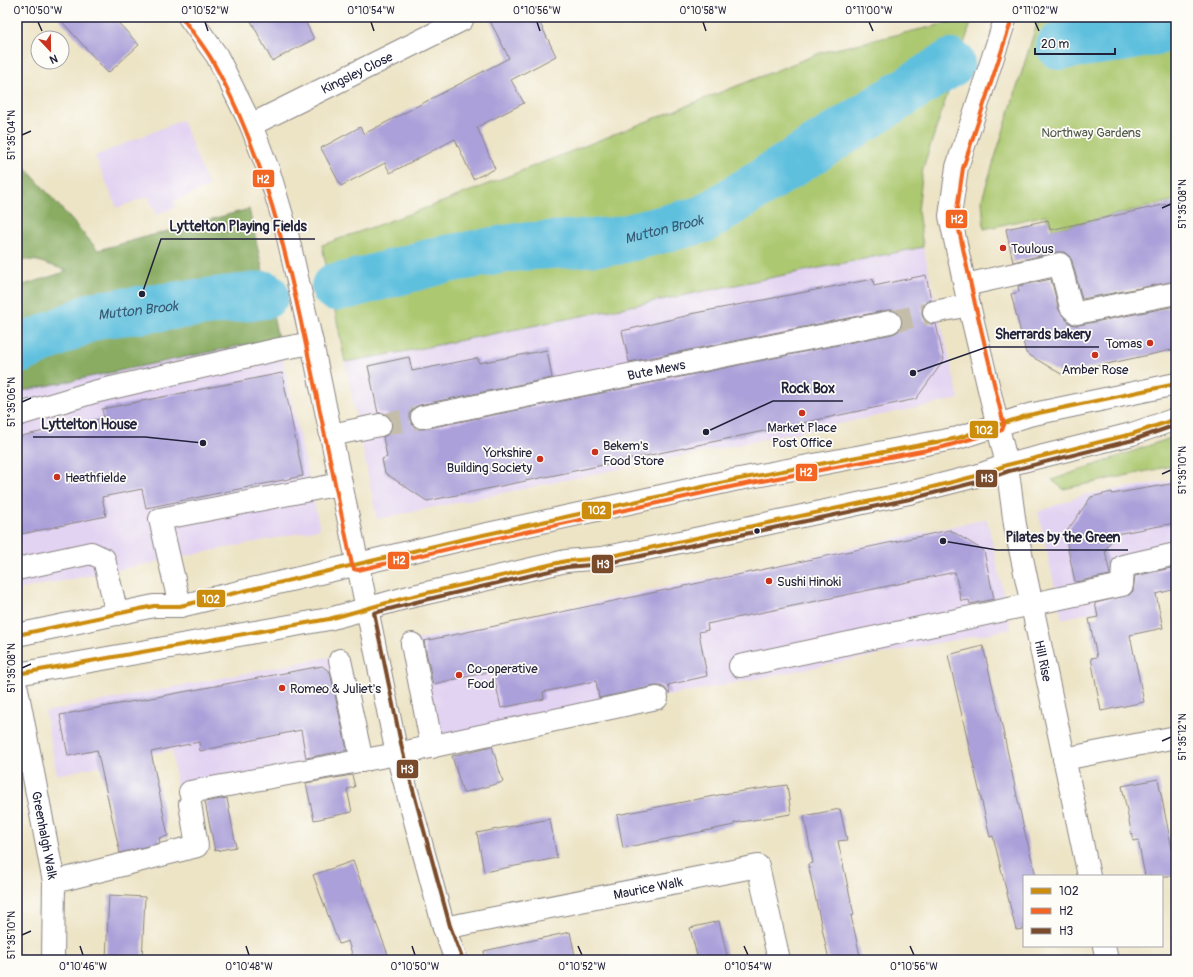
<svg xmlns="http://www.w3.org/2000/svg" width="1193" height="977" font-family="Pangolin,sans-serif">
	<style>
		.built { fill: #e3d3f2 }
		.green { fill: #acc86f; stroke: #677555 }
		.forest { fill: #89ac62; stroke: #56674e }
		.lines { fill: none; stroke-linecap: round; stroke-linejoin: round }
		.river { stroke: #5fc0de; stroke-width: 48 }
		.building { fill: #aba0d9 }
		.minor-tunnel { stroke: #c4bdaa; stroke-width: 22; stroke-dasharray: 22 11; stroke-linecap: butt }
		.minor-casing { stroke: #888380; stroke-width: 24 }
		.highway-casing { stroke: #888380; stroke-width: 24 }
		.minor { stroke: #fff; stroke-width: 22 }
		.highway { stroke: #fff; stroke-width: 22 }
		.bus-1-casing { stroke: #fdfcf7; stroke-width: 7 }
		.bus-2-casing { stroke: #fdfcf7; stroke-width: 7 }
		.bus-3-casing { stroke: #fdfcf7; stroke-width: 7 }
		.bus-1 { stroke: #cc8c0c; stroke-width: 4 }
		.bus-2 { stroke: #f26522; stroke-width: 4 }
		.bus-3 { stroke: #7a4b2a; stroke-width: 4 }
		.ticks { fill: none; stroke: #22223b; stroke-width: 1.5 }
		.poi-dot { fill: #c8321e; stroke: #fdfcf7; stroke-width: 1.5 }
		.bus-dot { fill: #22223b; stroke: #fdfcf7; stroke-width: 1.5 }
		.labels { text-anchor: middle; stroke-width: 3.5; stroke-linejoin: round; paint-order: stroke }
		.street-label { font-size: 13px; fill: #22223b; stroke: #fdfcf7 }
		.park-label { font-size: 13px; fill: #525c4d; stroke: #fdfcf7 }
		.poi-label { font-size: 13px; fill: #22223b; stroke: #fdfcf7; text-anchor: start }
		.water-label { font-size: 14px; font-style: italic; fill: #375974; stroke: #fdfcf7 }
		.leader { fill: none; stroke: #22223b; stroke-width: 1.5 }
		.callout-dot { fill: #22223b; stroke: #fdfcf7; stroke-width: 1.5 }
		.callout-label { font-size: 14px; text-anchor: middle; font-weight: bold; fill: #22223b; stroke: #fdfcf7; stroke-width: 3.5; stroke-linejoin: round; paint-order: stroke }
		.line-badge { stroke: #fdfcf7; stroke-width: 1.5 }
		.badge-label { font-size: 11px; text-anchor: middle; font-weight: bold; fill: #fff }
		.neatline { fill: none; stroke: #22223b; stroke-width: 1.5 }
		.ticks-label { font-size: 10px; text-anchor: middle; fill: #22223b }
	</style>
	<rect width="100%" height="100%" fill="#fdfcf7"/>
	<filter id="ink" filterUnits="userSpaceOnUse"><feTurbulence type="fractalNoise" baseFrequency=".025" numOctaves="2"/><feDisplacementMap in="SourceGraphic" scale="8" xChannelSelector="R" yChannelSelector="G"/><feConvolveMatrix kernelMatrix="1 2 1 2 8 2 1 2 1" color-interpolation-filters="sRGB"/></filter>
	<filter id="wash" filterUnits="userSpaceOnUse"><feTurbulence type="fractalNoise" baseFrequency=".012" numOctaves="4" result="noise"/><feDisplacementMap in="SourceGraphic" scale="16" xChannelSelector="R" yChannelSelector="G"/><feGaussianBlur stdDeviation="0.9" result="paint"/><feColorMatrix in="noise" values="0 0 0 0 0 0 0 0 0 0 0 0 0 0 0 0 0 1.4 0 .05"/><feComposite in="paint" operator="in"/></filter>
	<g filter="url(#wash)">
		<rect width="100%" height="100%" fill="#ede4c6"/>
		<g class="built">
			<polygon points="182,120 209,187 174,201 176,207 156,215 148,196 117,208 95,156"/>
			<polygon points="923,247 959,399 377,519 345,362 408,351"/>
			<polygon points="278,338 320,529 17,590 17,392"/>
			<polygon points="1176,480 1176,592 1062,619 1038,512 1086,494"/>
			<polygon points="987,519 1011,629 425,743 402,643"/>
			<polygon points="344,654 364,755 177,789 172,750 57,775 45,712"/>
		</g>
		<g class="green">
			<polygon points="973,17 923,168 918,211 923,247 408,351 345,362 322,245 440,203 823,52"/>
			<polygon points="1039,17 1176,17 1176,200 1052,230 1051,223 1048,223 1046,215 984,229 982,199"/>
			<polygon points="1176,436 1176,465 1063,489 1052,480"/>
		</g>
		<polygon class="forest" points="17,158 98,250 249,209 278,338 17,392 17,287 68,271 38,261 17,259"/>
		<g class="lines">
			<g class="river">
				<polyline points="1060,46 1122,38 1176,27"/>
				<path id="s1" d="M335 287 348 285 441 260 518 247 616 241 704 219 951 63"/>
				<path id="s2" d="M17 351 96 315 265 295"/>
			</g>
		</g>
		<g id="blocks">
			<g class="building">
				<polygon points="58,17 113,17 139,45 108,73"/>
				<polygon points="249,17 303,17 314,39 272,61"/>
				<polygon points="488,17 537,17 556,56 511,80 524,103 477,127 495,169 473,179 455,139 390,173 385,163 341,186 321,148 360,127 364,134 509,58"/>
				<polygon points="1176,202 1176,281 1082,299 1072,261 1069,256 1064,252 1057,252 1013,262 1006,229 1048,220 1050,230"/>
				<polygon points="926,275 931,300 926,302 922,308 922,315 924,320 930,324 936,324 944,360 916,399 560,474 427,501 385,473 382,459 387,457 383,437 389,434 392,429 392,423 389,416 384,413 378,413 368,366 409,357 412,371 478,358 479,363 547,350 552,378 419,405 413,408 410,413 410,420 413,426 418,429 424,429 892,334 899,331 902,326 902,320 899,313 894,310 888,310 629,362 622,331 690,315 690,314 873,279 874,286"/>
				<polygon points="1051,279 1059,310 1068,322 1074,325 1079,325 1176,306 1176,349 1061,374 1026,353 1011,294 1019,292 1018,286"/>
				<polygon points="282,373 303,476 146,508 142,489 102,497 106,516 17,535 17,437 104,418 102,409"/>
				<polygon points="1176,483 1176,523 1116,534 1105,550 1110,575 1075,582 1065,534 1091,497 1112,492 1112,494"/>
				<polygon points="950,530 984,551 994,599 970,604 969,600 961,601 955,572 707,624 708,630 699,632 707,676 668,685 670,693 668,693 666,689 661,686 655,686 599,698 596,681 543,692 544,699 501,708 493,671 433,684 424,641"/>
				<polygon points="1176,567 1176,589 1156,594 1163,628 1130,635 1144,702 1101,711 1091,658 1097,657 1089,619 1098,617 1095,603 1129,595 1133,591 1135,576"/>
				<polygon points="983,646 1002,726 1024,829 1036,876 1024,876 1024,929 1016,930 993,836 990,837 948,655"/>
				<polygon points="322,666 330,672 347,750 306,758 301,730 200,751 199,742 151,752 168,836 159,838 160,843 120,853 97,750 68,756 60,715"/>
				<polygon points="492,746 503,782 463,793 452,756"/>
				<polygon points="352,775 355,787 347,789 352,812 314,820 306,783"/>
				<polygon points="1158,779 1172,849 1174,848 1176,860 1176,876 1145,876 1138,840 1133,841 1122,786"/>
				<polygon points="787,785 791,814 734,823 734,825 623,848 617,815 729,793"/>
				<polygon points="227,798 236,847 215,851 205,802"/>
				<polygon points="840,809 847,840 838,841 854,915 851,916 861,960 829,960 808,864 813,863 804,816"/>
				<polygon points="550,819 557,858 484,872 477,833"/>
				<polygon points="353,861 390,960 354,960 348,941 339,944 313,875"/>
				<polygon points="109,895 145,897 142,960 106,960"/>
				<polygon points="719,921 728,960 698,960 690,928"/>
				<polygon points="570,932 576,960 485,960 484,951"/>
			</g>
		</g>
	</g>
	<g filter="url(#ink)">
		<use href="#blocks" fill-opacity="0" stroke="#888380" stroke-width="1"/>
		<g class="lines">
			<g class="minor-tunnel">
				<polyline points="890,322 934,312"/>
				<polyline points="380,425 422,417"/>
			</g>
			<defs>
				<g id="minor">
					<polyline points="189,17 217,56 251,125 269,172 286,229 312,343 397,754 444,928 456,960"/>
					<path id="s3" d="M1006 17 957 167 950 216 969 305 1007 465 1015 525 1089 876"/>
					<path id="s4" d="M251 125 462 20"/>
					<polyline points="965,285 1060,264 1071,307 1077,313 1176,293"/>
					<polyline points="934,312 969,305"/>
					<polyline points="17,415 94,392 279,349 312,343"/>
					<path id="s5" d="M422 417 890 322"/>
					<polyline points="331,435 380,425"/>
					<polyline points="17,569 91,553 104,559 117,614"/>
					<polyline points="180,606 160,519 340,484"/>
					<polyline points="412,644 432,747"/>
					<polyline points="340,660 362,761"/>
					<polyline points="740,666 1122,585 1123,566 1176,554"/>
					<path id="s6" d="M17 689 54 882 53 960"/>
					<polyline points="1064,759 1176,737"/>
					<polyline points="190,792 397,754 657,698"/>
					<polyline points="54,882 197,846 190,804"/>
					<path id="s7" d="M444 928 758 866 779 960"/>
					<polyline points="1104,946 1107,960"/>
				</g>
				<g id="highway">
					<polyline points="17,635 154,606 180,606 460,540 734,480 958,438 1029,415 1176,384"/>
					<polyline points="17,674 329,619 405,598 566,561 602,558 695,539 909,493 976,476 1007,465 1132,434 1176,419"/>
				</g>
			</defs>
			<use href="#minor" class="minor-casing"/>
			<use href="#highway" class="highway-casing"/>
			<use href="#minor" class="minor"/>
			<use href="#highway" class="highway"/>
			<defs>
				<g id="bus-1">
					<polyline points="17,635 154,606 180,606 460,540 734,480 958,438 1029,415 1176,384"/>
					<polyline points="17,674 329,619 405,598 566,561 602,558 909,493 976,476 1007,465 1132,434 1176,419"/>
				</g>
				<path id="bus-2" d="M184 20C193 33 204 46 212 60 265 154 288 259 310 364 324 431 338 498 352 565L354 569 358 570 461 546 735 486 943 447 1002 430 1004 425 975 304 956 216 963 168 1012 19"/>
				<polyline id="bus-3" points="462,958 450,926 403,753 374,613 420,601 567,567 603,564 910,499 977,482 1009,471 1133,440 1176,425"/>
			</defs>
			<use href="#bus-1" class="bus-1-casing"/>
			<use href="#bus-2" class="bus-2-casing"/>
			<use href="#bus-3" class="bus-3-casing"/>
			<use href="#bus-1" class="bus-1"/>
			<use href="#bus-2" class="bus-2"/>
			<use href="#bus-3" class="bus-3"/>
		</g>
	</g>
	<path class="ticks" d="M38 22 42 31M205 22 208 31M371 22 374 31M537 22 540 31M703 22 706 31M869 22 873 31M1035 22 1039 31M22 135 31 131M1162 208 1171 204M22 402 31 398M1162 474 1171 470M22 668 31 664M1162 741 1171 737M22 935 31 931M80 946 83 955M246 946 249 955M412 946 415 955M578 946 582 955M744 946 748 955M910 946 914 955"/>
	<g class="poi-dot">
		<circle cx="1003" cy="248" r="4"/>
		<circle cx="1150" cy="343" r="4"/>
		<circle cx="1095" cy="355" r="4"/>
		<circle cx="802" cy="413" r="4"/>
		<circle cx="595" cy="452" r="4"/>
		<circle cx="540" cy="459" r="4"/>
		<circle cx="57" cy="477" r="4"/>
		<circle cx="769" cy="581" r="4"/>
		<circle cx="459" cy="675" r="4"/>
		<circle cx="282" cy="688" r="4"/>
	</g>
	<circle class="bus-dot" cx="757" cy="531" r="3.5"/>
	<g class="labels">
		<g class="street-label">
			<text dy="5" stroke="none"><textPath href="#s4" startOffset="118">Kingsley Close</textPath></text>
			<text dy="5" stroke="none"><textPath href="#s5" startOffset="239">Bute Mews</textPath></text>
			<text dy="5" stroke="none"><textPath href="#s3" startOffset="662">Hill Rise</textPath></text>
			<text dy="5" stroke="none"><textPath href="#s6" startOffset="149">Greenhalgh Walk</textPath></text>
			<text dy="5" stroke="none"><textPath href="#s7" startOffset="208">Maurice Walk</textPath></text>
		</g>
		<g class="park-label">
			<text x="1091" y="137">Northway Gardens</text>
		</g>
		<g class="poi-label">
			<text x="1011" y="253">Toulous</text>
			<text x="1142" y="348" text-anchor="end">Tomas</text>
			<text x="1095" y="374" text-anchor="middle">Amber Rose</text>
			<text x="802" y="432" text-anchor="middle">Market Place<tspan x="802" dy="15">Post Office</tspan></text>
			<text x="603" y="450">Bekem's<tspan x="603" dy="15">Food Store</tspan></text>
			<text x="532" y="457" text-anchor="end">Yorkshire<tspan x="532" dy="15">Building Society</tspan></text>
			<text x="65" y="482">Heathfielde</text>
			<text x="777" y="586">Sushi Hinoki</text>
			<text x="467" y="673">Co-operative<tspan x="467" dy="15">Food</tspan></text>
			<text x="290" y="693">Romeo &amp; Juliet's</text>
		</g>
		<g class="water-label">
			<text dy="5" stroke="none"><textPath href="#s1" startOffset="335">Mutton Brook</textPath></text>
			<text dy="5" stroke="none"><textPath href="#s2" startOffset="129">Mutton Brook</textPath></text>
		</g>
	</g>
	<path class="leader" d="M142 294L161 239H315M913 373L987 347H1099M706 432L773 401H843M203 443L145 437H33M943 541L997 550H1128"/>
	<g class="callout-dot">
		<circle cx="142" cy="294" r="4"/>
		<circle cx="913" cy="373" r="4"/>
		<circle cx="706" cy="432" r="4"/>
		<circle cx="203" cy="443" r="4"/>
		<circle cx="943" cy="541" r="4"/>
	</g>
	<g class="callout-label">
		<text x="238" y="231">Lyttelton Playing Fields</text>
		<text x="1043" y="339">Sherrards bakery</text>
		<text x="808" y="393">Rock Box</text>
		<text x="89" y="429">Lyttelton House</text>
		<text x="1063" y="542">Pilates by the Green</text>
	</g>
	<g class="line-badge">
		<rect x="252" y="169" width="23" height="19" rx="4" fill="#f26522"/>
		<rect x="945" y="209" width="23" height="20" rx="4" fill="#f26522"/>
		<rect x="969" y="420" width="30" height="19" rx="4" fill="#cc8c0c"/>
		<rect x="795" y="463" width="23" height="19" rx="4" fill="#f26522"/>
		<rect x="975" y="469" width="23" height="19" rx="4" fill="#7a4b2a"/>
		<rect x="581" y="501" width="31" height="19" rx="4" fill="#cc8c0c"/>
		<rect x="387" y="551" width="23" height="19" rx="4" fill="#f26522"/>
		<rect x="591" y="554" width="23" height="20" rx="4" fill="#7a4b2a"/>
		<rect x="196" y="589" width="30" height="19" rx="4" fill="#cc8c0c"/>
		<rect x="396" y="759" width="23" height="20" rx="4" fill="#7a4b2a"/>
	</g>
	<g class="badge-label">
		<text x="263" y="183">H2</text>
		<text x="957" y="223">H2</text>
		<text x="984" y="434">102</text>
		<text x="806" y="476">H2</text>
		<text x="987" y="482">H3</text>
		<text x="597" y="514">102</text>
		<text x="399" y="564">H2</text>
		<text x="603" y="568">H3</text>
		<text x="211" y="603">102</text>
		<text x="407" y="773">H3</text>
	</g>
	<rect width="1193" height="977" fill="none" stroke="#fdfcf7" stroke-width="44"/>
	<rect x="1023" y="875" width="140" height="72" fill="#fdfcf7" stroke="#a5a5ac"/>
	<rect x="1031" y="888" width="20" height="6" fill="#cc8c0c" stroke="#a5a5ac"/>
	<text x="1059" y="895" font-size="12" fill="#22223b">102</text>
	<rect x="1031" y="908" width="20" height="6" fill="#f26522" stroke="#a5a5ac"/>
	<text x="1059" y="915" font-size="12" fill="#22223b">H2</text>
	<rect x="1031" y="928" width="20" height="6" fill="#7a4b2a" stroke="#a5a5ac"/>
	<text x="1059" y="935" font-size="12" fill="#22223b">H3</text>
	<g transform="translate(50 50) rotate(158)"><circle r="19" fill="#fdfcf7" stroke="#a5a5ac"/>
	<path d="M0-3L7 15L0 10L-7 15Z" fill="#c8321e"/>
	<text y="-6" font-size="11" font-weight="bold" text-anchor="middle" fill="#22223b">N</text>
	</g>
	<path d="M1035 48v6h80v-6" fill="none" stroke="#22223b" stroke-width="2"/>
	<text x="1041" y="48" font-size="12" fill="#22223b" stroke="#fdfcf7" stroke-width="3" paint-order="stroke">20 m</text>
	<rect x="22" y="22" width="1149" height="933" class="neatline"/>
	<g class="ticks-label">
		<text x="38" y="14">0°10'50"W</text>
		<text x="205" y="14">0°10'52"W</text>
		<text x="371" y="14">0°10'54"W</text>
		<text x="537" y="14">0°10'56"W</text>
		<text x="703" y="14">0°10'58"W</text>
		<text x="869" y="14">0°11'00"W</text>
		<text x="1035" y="14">0°11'02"W</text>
		<text transform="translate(11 135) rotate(-90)" y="4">51°35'04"N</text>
		<text transform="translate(1182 204) rotate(-90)" y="4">51°35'08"N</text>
		<text transform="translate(11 402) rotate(-90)" y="4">51°35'06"N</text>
		<text transform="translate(1182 470) rotate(-90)" y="4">51°35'10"N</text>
		<text transform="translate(11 668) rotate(-90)" y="4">51°35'08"N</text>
		<text transform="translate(1182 737) rotate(-90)" y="4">51°35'12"N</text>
		<text transform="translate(11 935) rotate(-90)" y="4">51°35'10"N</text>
		<text x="83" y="970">0°10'46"W</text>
		<text x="249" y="970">0°10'48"W</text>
		<text x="415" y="970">0°10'50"W</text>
		<text x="582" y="970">0°10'52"W</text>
		<text x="748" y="970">0°10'54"W</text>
		<text x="914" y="970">0°10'56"W</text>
	</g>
</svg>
